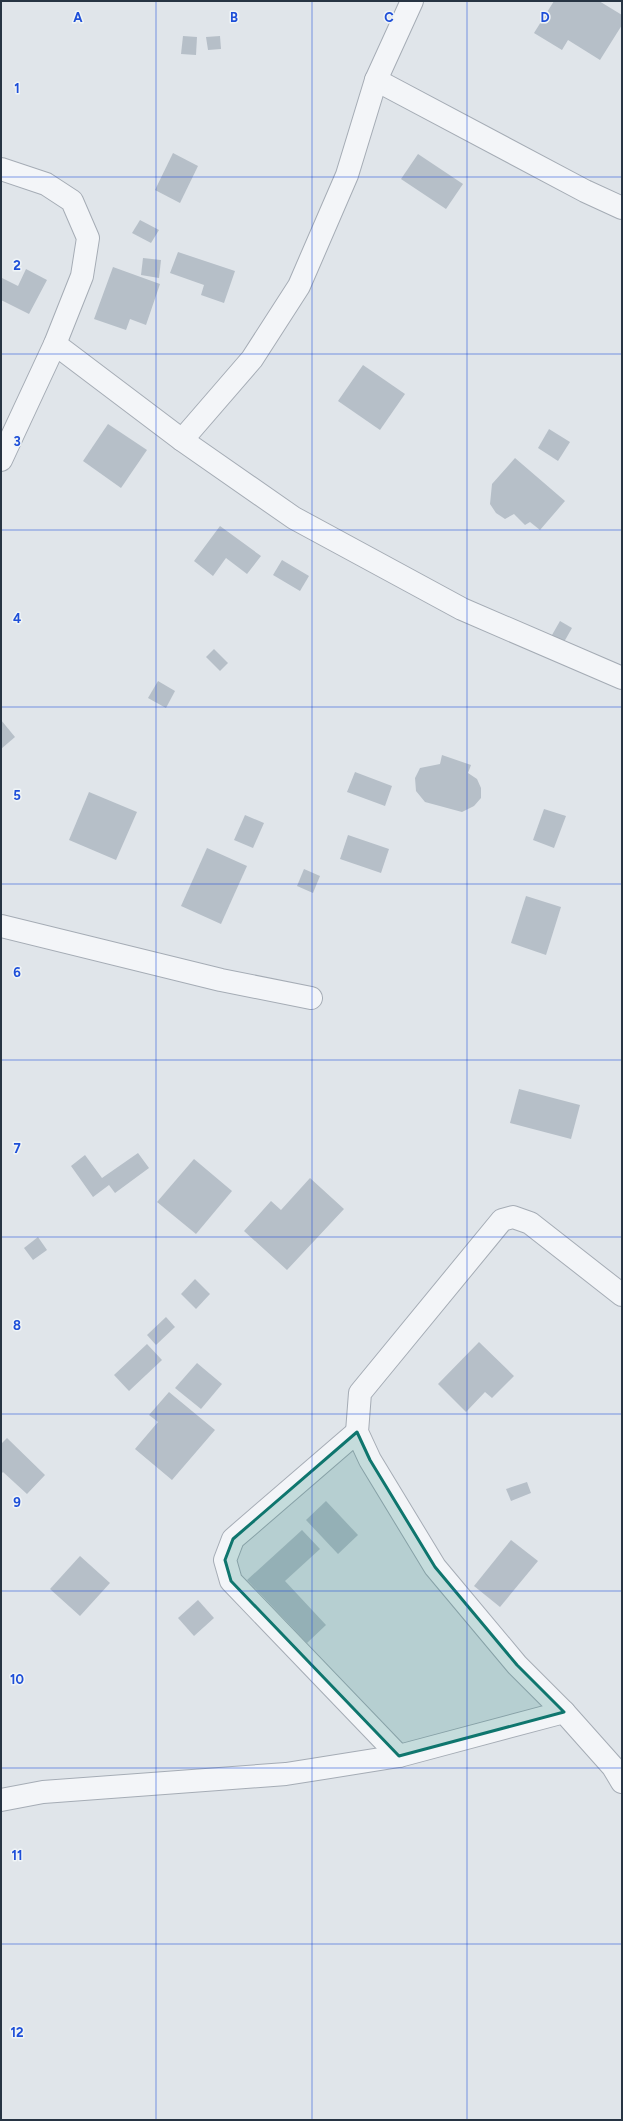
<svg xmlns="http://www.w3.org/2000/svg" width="623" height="2121" font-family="Figtree,sans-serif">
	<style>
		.building { fill: #b6bfc8 }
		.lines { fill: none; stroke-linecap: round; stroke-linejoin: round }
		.minor-casing { stroke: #a5acb5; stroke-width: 24 }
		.minor { stroke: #f3f5f8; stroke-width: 22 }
		.marked { fill: #0f766e; fill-opacity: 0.2; stroke: #0f766e; stroke-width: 3; stroke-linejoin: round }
		.grid { fill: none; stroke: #1d4ed8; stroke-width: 1; stroke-opacity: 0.55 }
		.grid-label { font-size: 13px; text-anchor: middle; font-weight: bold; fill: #1d4ed8; stroke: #eff4f7; stroke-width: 3; stroke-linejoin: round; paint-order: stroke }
	</style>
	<rect width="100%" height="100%" fill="#e0e5ea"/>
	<g class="building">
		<polygon points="554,1 599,1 622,15 622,25 600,60 568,40 562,50 534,33"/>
		<polygon points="183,36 197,37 196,55 181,54"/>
		<polygon points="220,36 221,49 208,50 206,37"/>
		<polygon points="173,153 198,166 180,203 155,190"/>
		<polygon points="418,154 463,184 446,209 401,179"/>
		<polygon points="140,220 159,230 151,243 132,233"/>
		<polygon points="178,252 235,271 224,303 201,295 204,285 170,273"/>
		<polygon points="143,258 161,260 159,278 141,275"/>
		<polygon points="113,267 160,284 146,325 130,319 126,330 94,319"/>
		<polygon points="26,269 47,280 29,314 1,300 2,278 18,286"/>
		<polygon points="363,365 405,394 380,430 338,401"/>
		<polygon points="108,424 147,450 121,488 83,461"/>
		<polygon points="549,429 570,442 558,461 538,448"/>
		<polygon points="515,458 565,501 540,530 530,522 525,525 514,514 505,519 496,513 490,504 492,484"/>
		<polygon points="220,526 261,556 247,574 226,558 213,576 194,561"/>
		<polygon points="282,560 309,576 300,591 273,575"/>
		<polygon points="560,621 572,628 564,642 552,635"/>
		<polygon points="214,649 228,663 220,671 206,657"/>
		<polygon points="158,681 175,691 166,708 148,698"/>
		<polygon points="1,720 15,737 1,749"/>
		<polygon points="442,755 471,765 468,773 477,779 481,788 481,798 474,806 462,812 425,802 416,791 415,778 420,768 440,764"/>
		<polygon points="355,772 392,786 385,806 347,792"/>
		<polygon points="89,792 137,812 116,860 69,840"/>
		<polygon points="544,809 566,816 554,848 533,840"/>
		<polygon points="245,815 264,823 253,848 234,840"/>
		<polygon points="348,835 389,849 381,873 340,859"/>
		<polygon points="207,848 247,866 221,924 181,906"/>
		<polygon points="304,869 320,876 313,893 297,886"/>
		<polygon points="526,896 561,907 546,955 511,943"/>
		<polygon points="519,1089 580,1105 571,1139 510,1123"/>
		<polygon points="138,1153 149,1168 115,1193 109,1185 93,1197 71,1166 85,1155 102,1178"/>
		<polygon points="194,1159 232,1191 196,1234 157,1202"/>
		<polygon points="310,1178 344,1209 287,1270 244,1231 271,1201 281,1210"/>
		<polygon points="38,1237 47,1250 33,1260 24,1248"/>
		<polygon points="195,1279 210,1294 196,1309 181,1294"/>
		<polygon points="166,1317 175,1327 156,1345 147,1335"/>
		<polygon points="479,1342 514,1376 492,1398 485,1392 466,1412 438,1384"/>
		<polygon points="147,1344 162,1360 129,1391 114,1375"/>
		<polygon points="197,1363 222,1384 201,1409 175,1388"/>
		<polygon points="169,1392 215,1430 172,1480 135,1449 158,1422 149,1415"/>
		<polygon points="7,1438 45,1475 27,1494 3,1472 1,1474 1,1444"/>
		<polygon points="527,1482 531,1493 511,1501 506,1489"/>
		<polygon points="326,1501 358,1535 338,1554 306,1520"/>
		<polygon points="302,1530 320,1549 285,1581 326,1625 307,1643 247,1580"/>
		<polygon points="511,1540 538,1561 500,1607 474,1586"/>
		<polygon points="80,1556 110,1583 80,1616 50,1589"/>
		<polygon points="198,1600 214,1618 194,1636 178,1618"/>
	</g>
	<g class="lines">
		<defs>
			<g id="minor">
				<polyline points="376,80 585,191 622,208"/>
				<polyline points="1,169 46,184 72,201 88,238 82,276 55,344 1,460"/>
				<polyline points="55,344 182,440 294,518 462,609 622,678"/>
				<polyline points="182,440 252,359 299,286 347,175 376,80 412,1"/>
				<polyline points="1,926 221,980 311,998"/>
				<polyline points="357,1432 233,1539 225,1560 231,1581 399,1756"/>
				<polyline points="564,1712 517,1665 435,1567 370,1460 357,1432 360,1393 502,1220 513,1217 530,1223 622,1295"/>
				<polyline points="1,1800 43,1792 286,1774 399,1756 564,1712 613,1767 622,1782"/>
			</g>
		</defs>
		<use href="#minor" class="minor-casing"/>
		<use href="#minor" class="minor"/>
	</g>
	<path class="marked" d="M357 1432 370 1460 435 1567 517 1665 564 1712 399 1756 231 1581 225 1560 233 1539Z"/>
	<path class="grid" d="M156 1V2120M312 1V2120M467 1V2120M1 177H622M1 354H622M1 530H622M1 707H622M1 884H622M1 1060H622M1 1237H622M1 1414H622M1 1591H622M1 1768H622M1 1944H622"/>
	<g class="grid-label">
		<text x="78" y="22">A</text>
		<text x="234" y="22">B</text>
		<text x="389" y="22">C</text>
		<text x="545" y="22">D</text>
		<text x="17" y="93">1</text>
		<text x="17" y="270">2</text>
		<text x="17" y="446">3</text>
		<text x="17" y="623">4</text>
		<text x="17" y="800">5</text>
		<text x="17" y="977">6</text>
		<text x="17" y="1153">7</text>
		<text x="17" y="1330">8</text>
		<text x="17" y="1507">9</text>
		<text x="17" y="1684">10</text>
		<text x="17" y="1860">11</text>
		<text x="17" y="2037">12</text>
	</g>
	<rect width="623" height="2121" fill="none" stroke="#273443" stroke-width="4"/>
</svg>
